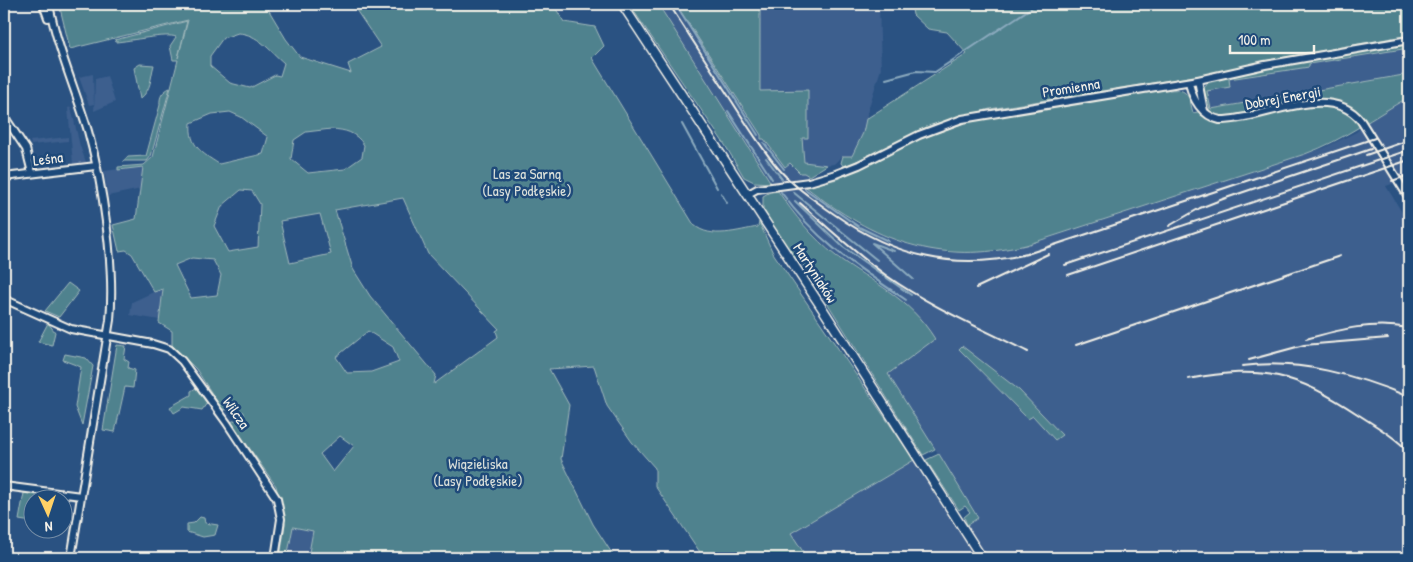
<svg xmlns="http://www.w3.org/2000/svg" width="1413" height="562" font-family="'Patrick Hand',sans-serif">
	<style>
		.built { fill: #3c5f8e }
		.green { fill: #50828e; stroke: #a2babb; fill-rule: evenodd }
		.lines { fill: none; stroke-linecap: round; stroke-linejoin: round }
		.stream { stroke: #8cabbf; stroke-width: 2 }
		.minor-casing { stroke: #f4f1e8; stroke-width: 10 }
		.major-casing { stroke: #f4f1e8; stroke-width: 11 }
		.minor { stroke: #1f4a7a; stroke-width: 6 }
		.major { stroke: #1f4a7a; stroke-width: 8 }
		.rail { stroke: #f4f1e8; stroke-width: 2 }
		.labels { text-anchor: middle; stroke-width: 5; stroke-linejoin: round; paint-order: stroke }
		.street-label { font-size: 15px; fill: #f4f1e8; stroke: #1f4a7a }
		.park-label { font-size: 15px; fill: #dbe0da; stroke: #1f4a7a }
	</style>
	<rect width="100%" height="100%" fill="#2a5282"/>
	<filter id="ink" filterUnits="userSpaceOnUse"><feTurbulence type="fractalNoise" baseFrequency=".02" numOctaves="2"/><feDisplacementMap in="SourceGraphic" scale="10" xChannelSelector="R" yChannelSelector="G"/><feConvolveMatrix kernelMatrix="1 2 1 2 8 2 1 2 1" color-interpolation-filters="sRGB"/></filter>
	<g filter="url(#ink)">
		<g class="built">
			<polygon points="658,4 676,4 761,134 760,4 879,4 881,69 868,110 863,134 852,156 842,156 834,164 827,165 787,160 786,167 790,163 809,176 771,183"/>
			<polygon points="1409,48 1409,74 1210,109 1207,91 1229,87 1228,80 1309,67 1309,64"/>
			<polygon points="93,74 94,104 89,105 79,77"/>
			<polygon points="107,76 115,102 94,111 95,79"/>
			<polygon points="1409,97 1409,178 1386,186 1409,224 1409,558 988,558 967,525 978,517 888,374 935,338 878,282 843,261 825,246 798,219 778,190 806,187 853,221 885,236 913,246 950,253 994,252 1040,241 1324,148 1356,132 1372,118"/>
			<polygon points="71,107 80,146 86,162 73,164 68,108"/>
			<polygon points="68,137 68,141 31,145 30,141"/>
			<polygon points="143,166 141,189 108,196 104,171"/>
			<polygon points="162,288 160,320 130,315 132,302"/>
			<polygon points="914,460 976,558 807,558 791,533"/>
			<polygon points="292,527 313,531 308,558 287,558"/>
		</g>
		<g class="green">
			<path d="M59 4H265L286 39 300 57 351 73 348 64 381 47 352 4H553L564 22 595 27 604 46 592 58 694 225C711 240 739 230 758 227L759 222 773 253 914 460 791 533 807 558H704L655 486V468L632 442 607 406 594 366 549 369 569 405 561 459 593 524 615 558H308L313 531 293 527 287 558H280L285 524 276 486 231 422 244 416V412L222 409 196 369 172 345V331L159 323 163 289 154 292 132 254 126 250 119 251 113 225 136 219 143 167 118 170V167L144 165 153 157 178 60H173L170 46 176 37C168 33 129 41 116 42L115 40 187 21 178 58 188 20 70 49ZM238 33C258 34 269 50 284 63L280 76 275 75 250 88 230 83 210 66V56L223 38ZM230 112 241 117 268 137 263 154 219 164C202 153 189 146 191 123L212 114ZM331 129C346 130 355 132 364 145L362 157 345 169 308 173 291 159 294 140 306 132ZM241 190 252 191 260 204 258 247 228 252 214 226 222 206ZM403 198 428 254 499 329 496 331 498 337 434 384 436 375 370 296 353 269 335 210ZM320 214 331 254 290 263 280 221ZM192 258 213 260 221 275 217 295 191 298 175 265ZM368 331 393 347 399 362 371 372 347 373 336 357ZM340 436 354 446 333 472 320 454Z"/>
			<polygon points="629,4 658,4 771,183 754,182 744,177 725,145"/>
			<polygon points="676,4 760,4 760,91 808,90 808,138 802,138 804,162 827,165 809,176 804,173 800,173 790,163 785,167 764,139 761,139 761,135"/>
			<polygon points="911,4 1406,4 1409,11 1409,35 1264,61 1208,74 990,109 931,125 844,167 841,163 843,156 852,156 863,133 866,119 967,54 947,32 928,29 913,15"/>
			<path d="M1409 44V48L1309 64V67L1229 79 1230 87 1207 91 1211 109 1409 74V97C1373 117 1344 140 1305 154L1026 245C938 266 875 241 806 187L837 179 915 141 967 122 1168 88 1169 90C1188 88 1189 96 1193 113L1210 109 1203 88C1210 77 1232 75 1243 72Z"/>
			<path d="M140 64 154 65C150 79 152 89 140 99L134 68Z"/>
			<path d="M170 88 151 156 147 161H123L128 157 146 156 160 105C159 96 163 91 170 88Z"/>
			<path d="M778 191C794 215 813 238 836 256 874 284 908 296 935 339L888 374 935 449 923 455 799 258 794 260 763 209V196L770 192Z"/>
			<polygon points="68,283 79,291 59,317 45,311"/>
			<polygon points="48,323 55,332 52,345 38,342"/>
			<polygon points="117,345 126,346 124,359 129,362 128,368 135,370 133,388 125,387 115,432 103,430"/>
			<polygon points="962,346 1019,390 1062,435 1055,440 1033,416 1028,419 959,349"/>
			<polygon points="65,354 86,358 93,366 82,425 75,407 81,367 63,360"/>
			<polygon points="196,388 207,403 202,410 184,407 174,413 170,407 191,395 191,391"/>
			<polygon points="939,454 978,518 967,525 964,517 970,512 965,506 959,510 926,460"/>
			<polygon points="24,493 46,495 45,499 32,500 32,522 19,520"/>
			<polygon points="200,517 204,518 205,523 218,525 215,535 203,537 187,532 187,524 194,523"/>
		</g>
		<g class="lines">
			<g class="stream">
				<polyline points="675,4 758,135"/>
				<polyline points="886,79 916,71 935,72 1037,4"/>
				<polyline points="728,111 772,179"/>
				<polyline points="682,124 717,188"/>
				<polyline points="764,143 784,169"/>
				<polyline points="766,158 782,179"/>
				<polyline points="805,189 859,227 888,241"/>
				<path d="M781 192C816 241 857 267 906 300"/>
				<polyline points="793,192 877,260"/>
				<polyline points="721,193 727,203"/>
				<polyline points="795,201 843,247 911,295"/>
				<polyline points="894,251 872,243 913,279"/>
			</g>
			<defs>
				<g id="minor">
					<polyline points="43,4 48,18"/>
					<path d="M49 4C57 48 75 88 88 131 103 184 115 266 110 320L71 558"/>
					<polyline points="1198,80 1204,111"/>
					<path d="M1189 82C1192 99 1202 116 1220 120 1262 121 1329 80 1361 121L1409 198"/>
					<polyline points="4,116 26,149 32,173"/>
					<polyline points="4,177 96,166"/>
					<polyline points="748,194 757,189 809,182 836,174 859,165 919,135 962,119 1198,80 1265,65 1409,40"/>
					<polyline points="4,299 71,329 153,344 169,349 182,361 227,423 277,499 281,519 275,558"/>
					<polyline points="4,486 81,496"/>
				</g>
				<polyline id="major" points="622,4 824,311 982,558"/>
			</defs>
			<use href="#minor" class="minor-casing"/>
			<use href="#major" class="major-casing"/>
			<use href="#minor" class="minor"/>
			<use href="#major" class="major"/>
			<g class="rail">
				<path d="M669 4C690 37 712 70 733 103 747 125 761 148 778 168 794 187 814 200 834 214 895 257 954 271 1027 254L1375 138"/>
				<polyline points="1366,155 1409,140"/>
				<polyline points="1392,181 1409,175"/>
				<path d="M800 203C828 228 856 254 887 276 931 307 981 328 1028 352"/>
				<polyline points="1169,226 1200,208 1223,199 1371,149"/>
				<polyline points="1065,265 1409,150"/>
				<polyline points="1068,275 1409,160"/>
				<polyline points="976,288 1048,254"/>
				<path d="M1306 339C1341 329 1373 321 1409 328"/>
				<polyline points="1076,345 1340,256"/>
				<polyline points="1249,360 1304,345 1388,338"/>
				<path d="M1242 366C1300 359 1356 375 1409 397"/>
				<path d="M1188 379C1264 365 1295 373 1359 415 1376 426 1395 437 1409 452"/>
			</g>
		</g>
	</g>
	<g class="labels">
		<g class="street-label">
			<text transform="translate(1071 88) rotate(-9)" y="5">Promienna</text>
			<text transform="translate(1283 98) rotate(-10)" y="5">Dobrej Energii</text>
			<text transform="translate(48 159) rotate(-7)" y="5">Leśna</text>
			<text transform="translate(815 273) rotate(57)" y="5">Martyniaków</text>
			<text transform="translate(236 413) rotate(55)" y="5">Wilcza</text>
		</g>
		<g class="park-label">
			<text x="527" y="179">Las za Sarną<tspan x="527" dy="17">(Lasy Podłęskie)</tspan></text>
			<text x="478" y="469">Wiązieliska<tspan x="478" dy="17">(Lasy Podłęskie)</tspan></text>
		</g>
	</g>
	<rect width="1413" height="562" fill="none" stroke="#1f4a7a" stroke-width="20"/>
	<rect x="10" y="10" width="1393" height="542" fill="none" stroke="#f4f1e8" stroke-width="2" filter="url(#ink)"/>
	<g transform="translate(48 514) rotate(177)"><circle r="24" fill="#1f4a7a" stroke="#748da6"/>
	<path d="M0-4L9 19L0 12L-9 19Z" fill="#ffd166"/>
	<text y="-8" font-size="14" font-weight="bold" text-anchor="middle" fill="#f4f1e8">N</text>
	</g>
	<path d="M1230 45v8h84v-8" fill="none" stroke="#f4f1e8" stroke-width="2.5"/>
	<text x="1238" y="45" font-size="15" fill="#f4f1e8" stroke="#1f4a7a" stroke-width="4" paint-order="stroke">100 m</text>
</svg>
